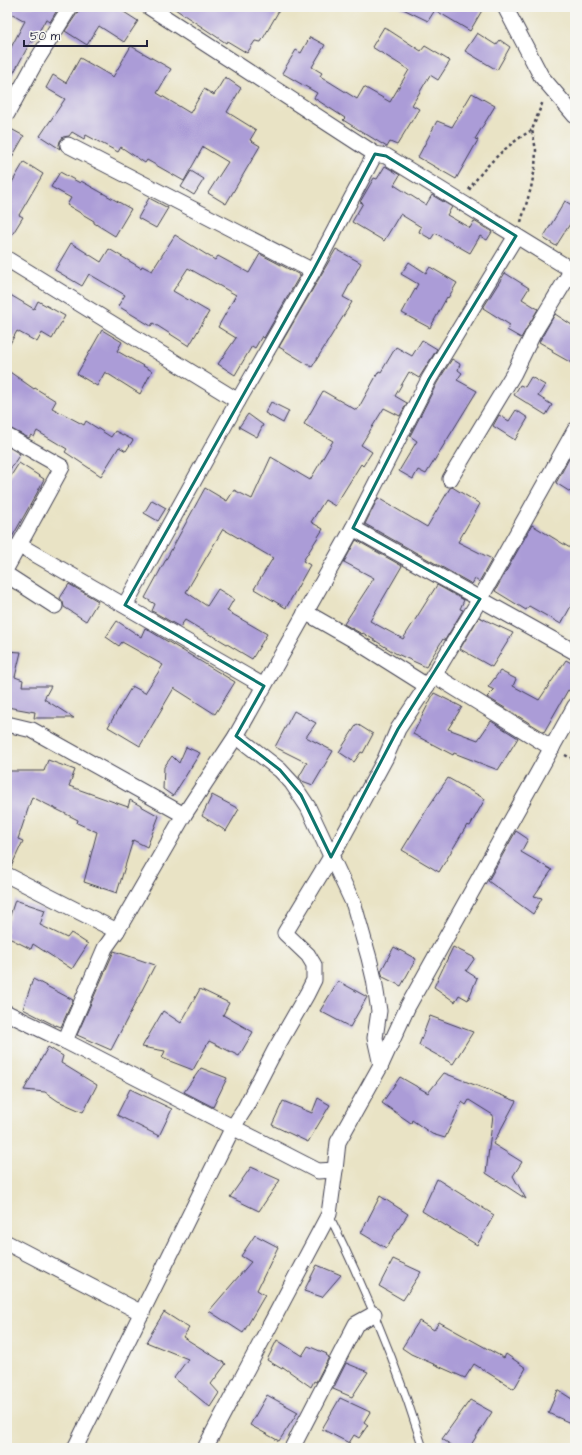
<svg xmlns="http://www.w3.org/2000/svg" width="582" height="1455" font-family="'Architects Daughter',sans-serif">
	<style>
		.building { fill: #ab9cd7 }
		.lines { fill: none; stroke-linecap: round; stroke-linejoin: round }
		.service-casing { stroke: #403f50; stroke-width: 9 }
		.minor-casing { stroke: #403f50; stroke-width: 17 }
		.path { stroke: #403f50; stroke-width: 2.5; stroke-dasharray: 3 3; stroke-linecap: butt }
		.service { stroke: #fff; stroke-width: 7 }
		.minor { stroke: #fff; stroke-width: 15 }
		.marked { fill: none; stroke: #0f766e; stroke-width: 3; stroke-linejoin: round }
	</style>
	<rect width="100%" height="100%" fill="#f6f6f2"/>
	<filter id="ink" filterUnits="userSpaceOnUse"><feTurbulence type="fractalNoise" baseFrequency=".025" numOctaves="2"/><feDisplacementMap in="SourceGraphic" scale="8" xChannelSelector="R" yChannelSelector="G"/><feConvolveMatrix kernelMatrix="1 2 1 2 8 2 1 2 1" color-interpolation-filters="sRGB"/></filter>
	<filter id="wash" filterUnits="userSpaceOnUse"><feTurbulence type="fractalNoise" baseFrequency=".012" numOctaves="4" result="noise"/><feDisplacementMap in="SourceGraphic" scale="16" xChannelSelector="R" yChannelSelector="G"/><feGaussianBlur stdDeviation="0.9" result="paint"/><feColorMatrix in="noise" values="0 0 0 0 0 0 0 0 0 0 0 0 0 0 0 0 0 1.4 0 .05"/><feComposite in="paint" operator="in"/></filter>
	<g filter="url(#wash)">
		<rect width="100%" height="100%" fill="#e9e3c5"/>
		<g id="blocks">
			<g class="building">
				<polygon points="7,7 59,7 50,22 46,19 33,42 31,41 7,85 7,55 25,21 7,11"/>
				<polygon points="79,7 116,7 138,21 124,42 99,26 87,45 65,31 78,12"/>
				<polygon points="172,7 281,7 261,42 255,41 247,53 227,41 226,43"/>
				<polygon points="399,7 484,7 470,31 435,10 428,21"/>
				<polygon points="384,27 421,51 425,46 450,61 438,80 430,75 412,105 419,109 397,145 390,142 387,147 343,120 345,118 314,98 317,93 282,73 296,50 301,53 310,37 325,45 312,67 322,73 320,76 357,99 364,87 390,102 409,70 372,47"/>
				<polygon points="477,33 496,45 500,40 510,47 497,70 465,51"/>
				<polygon points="131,46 171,69 157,93 190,113 204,89 214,95 225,77 241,88 227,112 256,130 250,140 260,146 226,204 208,193 228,162 203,147 184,181 147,160 145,163 121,147 118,152 86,135 84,139 72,132 69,136 63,137 60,141 59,145 60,149 40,136 65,99 46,88 53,75 66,83 80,58 113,77"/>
				<polygon points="472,93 495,106 475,139 478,140 456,179 418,157 437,121 452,127"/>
				<polygon points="11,129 24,136 7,166 7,136"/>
				<polygon points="24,162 43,174 19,215 23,217 7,243 7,208 8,208 12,202 7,199 7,191"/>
				<polygon points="385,166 400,175 394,185 426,205 432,195 452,207 447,215 470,228 474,221 492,232 487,240 480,236 470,253 435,233 431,239 419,232 421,227 400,214 384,241 352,222 363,203 360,202 374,178 377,179"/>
				<polygon points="191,171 204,179 194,195 181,187"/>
				<polygon points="60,172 80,183 81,181 131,209 115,236 94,223 94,221 67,205 71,198 51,187"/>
				<polygon points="149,198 168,208 156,228 138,218"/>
				<polygon points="565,201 575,207 575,216 556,246 543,238"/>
				<polygon points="175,235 215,260 218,256 249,273 260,254 300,275 264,338 262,336 255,348 252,346 235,375 218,364 236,338 218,327 236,295 188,268 173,291 209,312 189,346 153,323 151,326 118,306 125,295 89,274 82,286 55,270 71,243 101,262 109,249 141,268 142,266 152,271"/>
				<polygon points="336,249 361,263 343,297 352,302 312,367 279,347"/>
				<polygon points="409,262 426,273 430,267 457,283 448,298 447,297 430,328 402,313 418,284 401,274"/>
				<polygon points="505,273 529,288 522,299 538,309 521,338 507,330 510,325 483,308"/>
				<polygon points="7,293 34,309 38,301 65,316 52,339 42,333 37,342 17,331 7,349"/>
				<polygon points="555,314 575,327 575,365 552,352 553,350 539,342"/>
				<polygon points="102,330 122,342 117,351 152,371 140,394 105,372 97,386 77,374"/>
				<polygon points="422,340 437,349 419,378 409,372 395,396 407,403 400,416 384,408 361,445 372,452 363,466 361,464 335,506 325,500 311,522 323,529 303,561 310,565 286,608 254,589 273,558 223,529 186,592 207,606 218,589 234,599 227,611 267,634 252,659 212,635 212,636 185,620 180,627 152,611 155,604 145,598 205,488 227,501 234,490 252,499 271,457 310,480 333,441 304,424 323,391 356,410 358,409 379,371 381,372 396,347 412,356"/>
				<polygon points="452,359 460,364 458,370 462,373 457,380 477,391 426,474 418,470 413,479 399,471 417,441 410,436 437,383"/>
				<polygon points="7,370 34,389 35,388 56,401 52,408 84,425 86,421 111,437 115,431 133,440 126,451 119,447 101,476 65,452 67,449 37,431 34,437 31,435 29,438 7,427"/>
				<polygon points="531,377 545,385 538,396 552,405 546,415 514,395 520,385 525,387"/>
				<polygon points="271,402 289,411 283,423 265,413"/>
				<polygon points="516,410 528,418 515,440 493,426 499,415 509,421"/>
				<polygon points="248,414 263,425 257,437 239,427"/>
				<polygon points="7,446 20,454 7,474"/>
				<polygon points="570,457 575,461 575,495 556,483"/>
				<polygon points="19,463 44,479 37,493 7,546 7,482"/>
				<polygon points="452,487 480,504 458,542 492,559 479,582 475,579 472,584 365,524 378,498 427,527 450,488"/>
				<polygon points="152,500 166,508 158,521 144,513"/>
				<polygon points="532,525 575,551 575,599 561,624 529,606 526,610 495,591"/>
				<polygon points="356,540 402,566 370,621 403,639 437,585 464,600 460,609 463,610 445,640 443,639 426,667 395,653 363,633 362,634 344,624 374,578 344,562"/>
				<polygon points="69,584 98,601 86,621 64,607 63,602 60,598"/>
				<polygon points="479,617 513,633 492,667 460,649"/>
				<polygon points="117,621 141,637 145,628 235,682 215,714 174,688 140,746 108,727 132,686 145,693 163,665 122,642 119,646 106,637"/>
				<polygon points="7,651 21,652 15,677 23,680 22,686 51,686 44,699 74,718 34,718 35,712 7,707"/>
				<polygon points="566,660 575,665 575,694 568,690 544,732 487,697 494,690 488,687 500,671 516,679 513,686 539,700"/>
				<polygon points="434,693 462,707 448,729 478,740 491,721 518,738 498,770 454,753 453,755 413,734"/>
				<polygon points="294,711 316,723 306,737 333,751 313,785 302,781 299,777 307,763 275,747"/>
				<polygon points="357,724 373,734 363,753 361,752 354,762 339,752"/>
				<polygon points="186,747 200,753 173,796 163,789 164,767 172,756 179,763"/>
				<polygon points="48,760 75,770 69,786 128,807 130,800 159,816 147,847 133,840 117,893 84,882 97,832 77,823 78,820 32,797 18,839 23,841 11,867 7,866 7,771 44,771"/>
				<polygon points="448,778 485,799 470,826 467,825 439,872 402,850 429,806"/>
				<polygon points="212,795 239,809 226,831 202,816"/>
				<polygon points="516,831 528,839 521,852 552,870 534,896 542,898 533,914 488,881"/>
				<polygon points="15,900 45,910 40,925 67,938 71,933 88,944 72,969 33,944 31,949 7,937 7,925"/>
				<polygon points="394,947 416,959 401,986 383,977 381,971"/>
				<polygon points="453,947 475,958 466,971 477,978 468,1000 459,995 455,1002 434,987"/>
				<polygon points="114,951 155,965 111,1050 77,1035"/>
				<polygon points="33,979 73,1000 61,1027 56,1025 56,1026 23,1009"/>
				<polygon points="338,981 367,997 350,1027 320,1011"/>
				<polygon points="200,989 229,1003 223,1015 253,1032 239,1056 209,1041 193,1070 162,1058 165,1051 142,1047 163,1011 181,1023"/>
				<polygon points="430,1016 473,1032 453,1064 419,1045"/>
				<polygon points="48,1047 63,1056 61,1063 97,1085 83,1112 58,1101 45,1092 24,1090"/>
				<polygon points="201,1068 227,1078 213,1107 184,1092"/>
				<polygon points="444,1073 516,1101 493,1144 522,1162 513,1176 526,1199 486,1173 493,1115 469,1100 466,1105 462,1102 445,1138 432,1134 412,1120 411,1123 382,1103 400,1077 428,1093"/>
				<polygon points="130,1089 172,1109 159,1136 117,1115"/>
				<polygon points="318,1098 330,1105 308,1142 272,1125 283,1101 312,1113"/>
				<polygon points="251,1167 280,1180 259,1211 230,1197"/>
				<polygon points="437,1179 494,1215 477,1245 422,1211"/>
				<polygon points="380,1196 408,1214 386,1248 361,1233"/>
				<polygon points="255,1235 278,1247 257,1290 265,1295 243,1333 209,1311 251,1262 241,1256"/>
				<polygon points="393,1259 421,1272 403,1300 379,1286"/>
				<polygon points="317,1265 341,1275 322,1297 304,1291"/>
				<polygon points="164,1312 189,1328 183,1337 226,1364 211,1384 219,1393 210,1407 174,1378 188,1359 146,1342"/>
				<polygon points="419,1321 434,1330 439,1322 504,1358 506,1354 526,1368 514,1389 474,1364 465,1378 411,1354 402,1348"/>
				<polygon points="277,1340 302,1356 308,1346 327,1354 326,1355 329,1357 316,1382 314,1381 311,1387 283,1367 282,1369 267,1360"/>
				<polygon points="346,1363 368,1372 352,1397 333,1389"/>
				<polygon points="558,1390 575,1401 575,1425 548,1413"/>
				<polygon points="267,1395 298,1412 279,1441 250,1425"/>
				<polygon points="340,1398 370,1412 364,1422 368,1425 359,1438 354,1435 349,1443 322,1429"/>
				<polygon points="470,1400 492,1412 469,1448 456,1448 442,1439"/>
			</g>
		</g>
	</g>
	<g filter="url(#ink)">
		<use href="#blocks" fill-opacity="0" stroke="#403f50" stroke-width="1"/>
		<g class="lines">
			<defs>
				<path id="service" d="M329 1215C366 1290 398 1368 423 1448"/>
				<g id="minor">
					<polyline points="149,7 375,154 386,156 575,272"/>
					<polyline points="505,7 541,76 575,116"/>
					<polyline points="7,114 35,63 70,7"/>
					<polyline points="68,145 313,271"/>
					<polyline points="7,259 238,401"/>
					<polyline points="7,436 62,467 7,567"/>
					<polyline points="450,479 514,373 533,334 572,270"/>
					<polyline points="353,528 575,652"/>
					<polyline points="19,545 264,686"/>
					<polyline points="7,575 55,606"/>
					<polyline points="125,605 238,401 313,271 375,154"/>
					<polyline points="305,612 354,640 427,686"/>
					<polyline points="7,724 32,730 184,815"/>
					<polyline points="236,736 280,770 292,783 308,807 354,905 369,958 374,979 379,1011 375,1038 381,1065"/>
					<polyline points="552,748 434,675 480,599 575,430"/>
					<polyline points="7,875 117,931"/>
					<polyline points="7,1013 65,1041 318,1171 335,1170"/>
					<polyline points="65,1041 105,948 117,931 184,815 236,736 353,528 429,379 516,236"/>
					<polyline points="7,1243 142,1313"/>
					<polyline points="75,1448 233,1127 244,1110 275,1050 307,994 314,980 314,965 308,955 285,933 340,842 385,759 398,729 434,675"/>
					<polyline points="205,1448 329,1214 335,1170 338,1142 381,1065 408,1006 575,706"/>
					<polyline points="292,1448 356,1324 374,1314"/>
				</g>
			</defs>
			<use href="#service" class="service-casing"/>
			<use href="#minor" class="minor-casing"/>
			<g class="path">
				<path d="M469 190C484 166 508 144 532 130"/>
				<polyline points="521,222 531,188 535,168 536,150 532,130 543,101"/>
				<polyline points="565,755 575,760"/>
			</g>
			<use href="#service" class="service"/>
			<use href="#minor" class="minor"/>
		</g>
	</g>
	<path class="marked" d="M375 154 386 156 516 236 429 379 353 528 480 599 398 729 331 857 301 795 280 770 236 736 264 686 125 605 313 271Z"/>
	<rect width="582" height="1455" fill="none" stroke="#f6f6f2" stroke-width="24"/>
	<path d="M24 40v6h123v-6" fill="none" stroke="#22223b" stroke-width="2"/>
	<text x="30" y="40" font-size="12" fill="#22223b" stroke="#f6f6f2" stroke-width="3" paint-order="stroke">50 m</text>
</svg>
